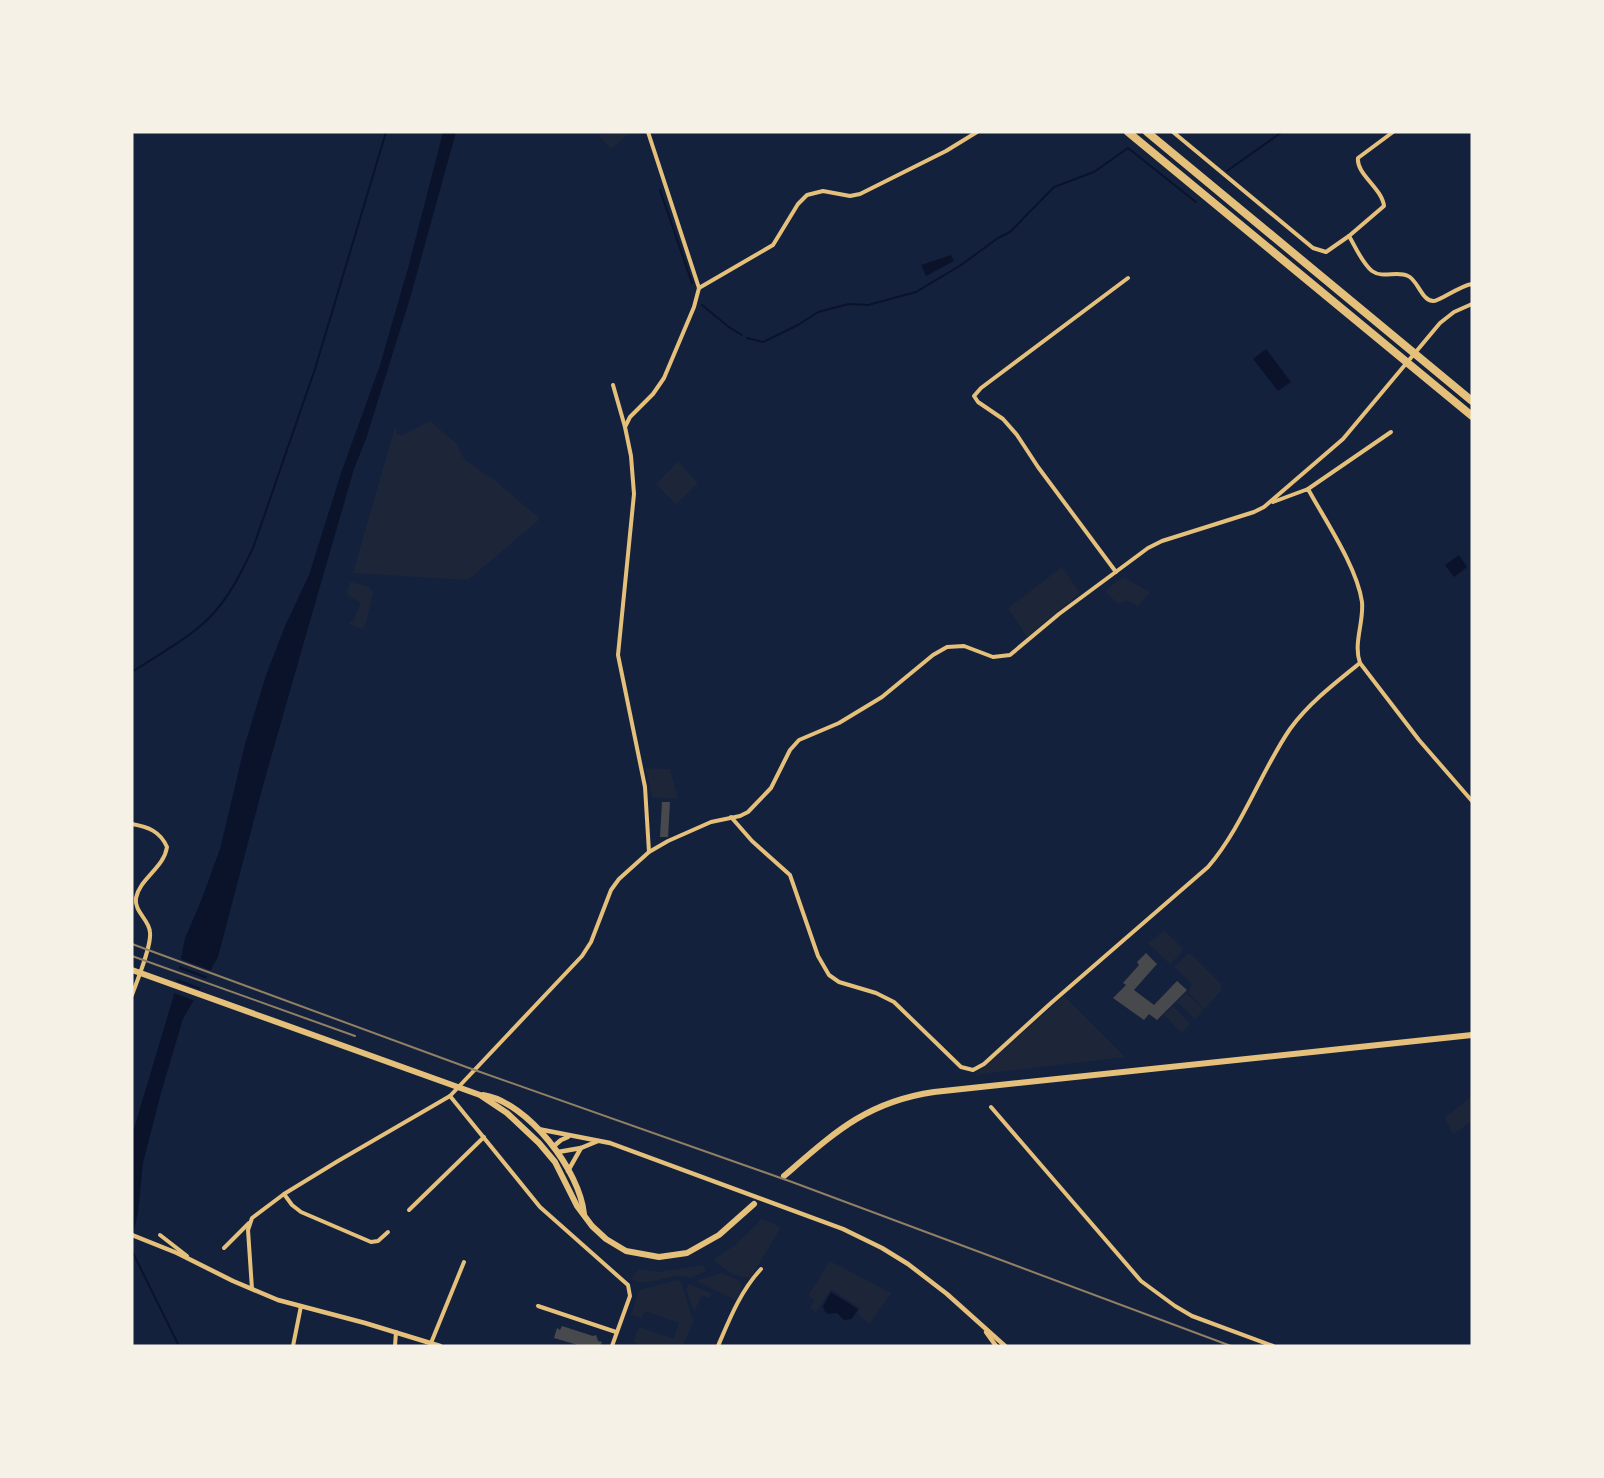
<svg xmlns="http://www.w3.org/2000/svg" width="1604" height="1478" font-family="'Golos Text',sans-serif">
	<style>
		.green { fill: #1d2539 }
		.water { fill: #0b132b }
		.pier { fill: #14213d }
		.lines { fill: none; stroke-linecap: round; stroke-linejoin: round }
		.stream { stroke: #0b132b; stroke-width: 2 }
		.building { fill: #48494c }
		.minor { stroke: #e5c07b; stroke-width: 4 }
		.tertiary { stroke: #e5c07b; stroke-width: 4.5 }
		.primary { stroke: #e5c07b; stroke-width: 6 }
		.motorway { stroke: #e5c07b; stroke-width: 8 }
		.rail { stroke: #918062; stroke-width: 2 }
	</style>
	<rect width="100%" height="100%" fill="#14213d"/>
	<g class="green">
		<polygon points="604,132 631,132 611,149 599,136"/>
		<polygon points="431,422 456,443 464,459 497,482 540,519 468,580 353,573 395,427 397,434 403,435 426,423"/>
		<polygon points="678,462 698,483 676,504 656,484"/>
		<polygon points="1062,567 1080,593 1027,637 1008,608"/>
		<polygon points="1123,577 1150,592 1138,606 1126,600 1118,604 1105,591"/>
		<polygon points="350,582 369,587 373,592 366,623 362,629 349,624 350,622 353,622 361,603 347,595"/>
		<polygon points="646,768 670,769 678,799 652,797"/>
		<polygon points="1164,931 1183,948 1181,953 1170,964 1148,943"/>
		<polygon points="1188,954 1192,955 1221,984 1220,992 1204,1009 1188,992 1192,984 1174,967"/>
		<polygon points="1186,993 1204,1010 1195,1019 1177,1002"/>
		<polygon points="1064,996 1125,1057 975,1075"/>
		<polygon points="1173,1006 1190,1024 1182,1033 1164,1015"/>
		<polygon points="1472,1096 1472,1121 1453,1134 1445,1118"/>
		<path d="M762 1219 781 1227 751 1277C740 1280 720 1268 714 1259L735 1245Z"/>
		<polygon points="830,1261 891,1293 871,1322 869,1323 857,1314 860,1308 831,1289 816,1312 810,1308 815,1300 808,1296"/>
		<path d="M703 1265 706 1271 690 1278C672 1270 647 1290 631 1279L639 1269 658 1272Z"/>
		<path d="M722 1273C739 1281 748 1280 736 1300L696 1281Z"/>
		<polygon points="678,1280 682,1284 692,1318 694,1319 683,1346 643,1346 633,1342 639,1327 674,1339 679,1323 645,1311 642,1318 631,1315 639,1290"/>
		<polygon points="689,1284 712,1294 709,1298 702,1295 694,1312 686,1289"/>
	</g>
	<g class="water">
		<polygon points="443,132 456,132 411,295 366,439 354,469 306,635 264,782 218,957 183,1019 161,1093 143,1163 138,1213 132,1238 132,1135 173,998 185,938 201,901 220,849 245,744 266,675 285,626 309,575 341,473 380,365 408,268"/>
		<polygon points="951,255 954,261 926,276 921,265"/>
		<polygon points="1266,349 1291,382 1278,391 1253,359"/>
		<polygon points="1459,555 1467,567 1454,577 1445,565"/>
		<polygon points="831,1292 858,1309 852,1319 844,1320 837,1313 828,1314 825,1312 823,1306"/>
	</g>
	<g class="pier">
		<polygon points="178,958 215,972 211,978 177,965"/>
		<polygon points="177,968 210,980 204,989 174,978"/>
		<polygon points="174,980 203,991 196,1001 171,992"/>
	</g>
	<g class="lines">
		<g class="stream">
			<polyline points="1227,171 1282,132"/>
			<polyline points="660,190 692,283"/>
			<polyline points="702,305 730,328 742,335"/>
			<polyline points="747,338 763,342 798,325 818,312 849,304 868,305 916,292 961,265 998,238 1010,232 1054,187 1094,172 1128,148 1196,202"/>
			<path d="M132 672C157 655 187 640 209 618 229 598 241 573 253 548L315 369 386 132"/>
			<polyline points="132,1251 179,1346"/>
		</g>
	</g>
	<g class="building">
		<polygon points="662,802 670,802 668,837 660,837"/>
		<polygon points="1146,953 1157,964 1134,990 1154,1005 1177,981 1187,990 1157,1020 1149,1014 1144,1020 1113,998 1126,985 1123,983 1139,965 1137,962"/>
		<polygon points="562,1326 593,1336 596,1335 598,1341 602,1342 600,1346 581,1346 554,1338 557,1328 560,1330"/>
	</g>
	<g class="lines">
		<g class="minor">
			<polyline points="648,132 699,288 694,307 664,378 653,394 630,417 625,427 631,456 634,494 618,655 645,787 649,852"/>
			<polyline points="1173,132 1313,248 1326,252 1349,236"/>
			<path d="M1393 132 1358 158C1356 174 1382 188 1384 206L1349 236C1355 246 1362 263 1372 271 1383 279 1397 270 1408 276 1418 280 1422 302 1434 301 1440 301 1459 286 1472 284"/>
			<polyline points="699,288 773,245 798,204 807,195 823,191 850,196 860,194 946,151 977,132"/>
			<polyline points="613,385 625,427"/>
			<polyline points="1308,489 1391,432"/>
			<path d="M1273 502 1308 489C1325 520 1357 567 1362 602 1364 622 1353 644 1360 663L1419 740 1472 801"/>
			<polyline points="1116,572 1038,467 1017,435 1003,419 978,402 974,396 981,388 1128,278"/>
			<path d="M731 817 752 841 790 875 818 956 829 975 839 982 876 993 894 1002 961 1067 973 1070 984 1064 1051 1003 1208 867C1243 826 1260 773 1290 729 1309 703 1335 683 1360 663"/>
			<path d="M132 824C148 827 160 831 167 847 164 868 140 878 136 898 134 912 149 919 150 932 152 945 137 981 132 995"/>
			<polyline points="450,1096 540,1207 628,1285 630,1296 612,1346"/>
			<polyline points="991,1107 1141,1281 1175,1306 1192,1316 1273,1346"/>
			<polyline points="284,1194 292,1205 301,1212 371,1242 378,1241 388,1232"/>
			<polyline points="409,1210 484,1137"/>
			<polyline points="160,1235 187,1256"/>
			<polyline points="224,1248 249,1223"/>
			<polyline points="252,1289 248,1230 252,1218 284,1194 338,1161 450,1096 582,956 591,942 611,890 619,879 649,852 668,841 711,822 740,816 748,812 771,788 790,750 799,740 839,723 882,697 933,655 947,647 964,646 993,657 1010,655 1059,614 1148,548 1162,541 1254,512 1264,507 1343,439 1440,323 1454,312 1472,304"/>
			<polyline points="538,1306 616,1332"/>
			<polyline points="431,1343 464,1262"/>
			<polyline points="293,1346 301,1306"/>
			<polyline points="395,1346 396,1332"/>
			<path d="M718 1346C730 1318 740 1292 761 1269"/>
		</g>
		<g class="tertiary">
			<polyline points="538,1129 610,1143 843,1229 882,1248 908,1264 947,1294 1005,1346"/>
			<polyline points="554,1146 561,1140 568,1137"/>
			<polyline points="558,1152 581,1148 598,1141"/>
			<polyline points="568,1171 581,1148"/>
			<polyline points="132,1235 177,1253 233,1281 278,1300 365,1323 440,1346"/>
			<polyline points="986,1332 996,1346"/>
		</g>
		<g class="primary">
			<polyline points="132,970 480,1095 507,1113 539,1143 555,1162 577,1206 592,1226 606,1239 626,1251 659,1257 687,1253 719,1235 754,1204"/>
			<path d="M483 1095C528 1102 580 1171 584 1214"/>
			<path d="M784 1176C834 1133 866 1102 934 1092L1472 1035"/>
		</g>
		<g class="motorway">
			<polyline points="1128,132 1472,416"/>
			<polyline points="1147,132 1472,401"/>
		</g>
		<g class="rail">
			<polyline points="132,944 469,1068 792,1182 1231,1346"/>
			<polyline points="132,956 355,1036"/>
		</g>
	</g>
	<rect width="1604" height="1478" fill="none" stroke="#f6f1e7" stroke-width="267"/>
</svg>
